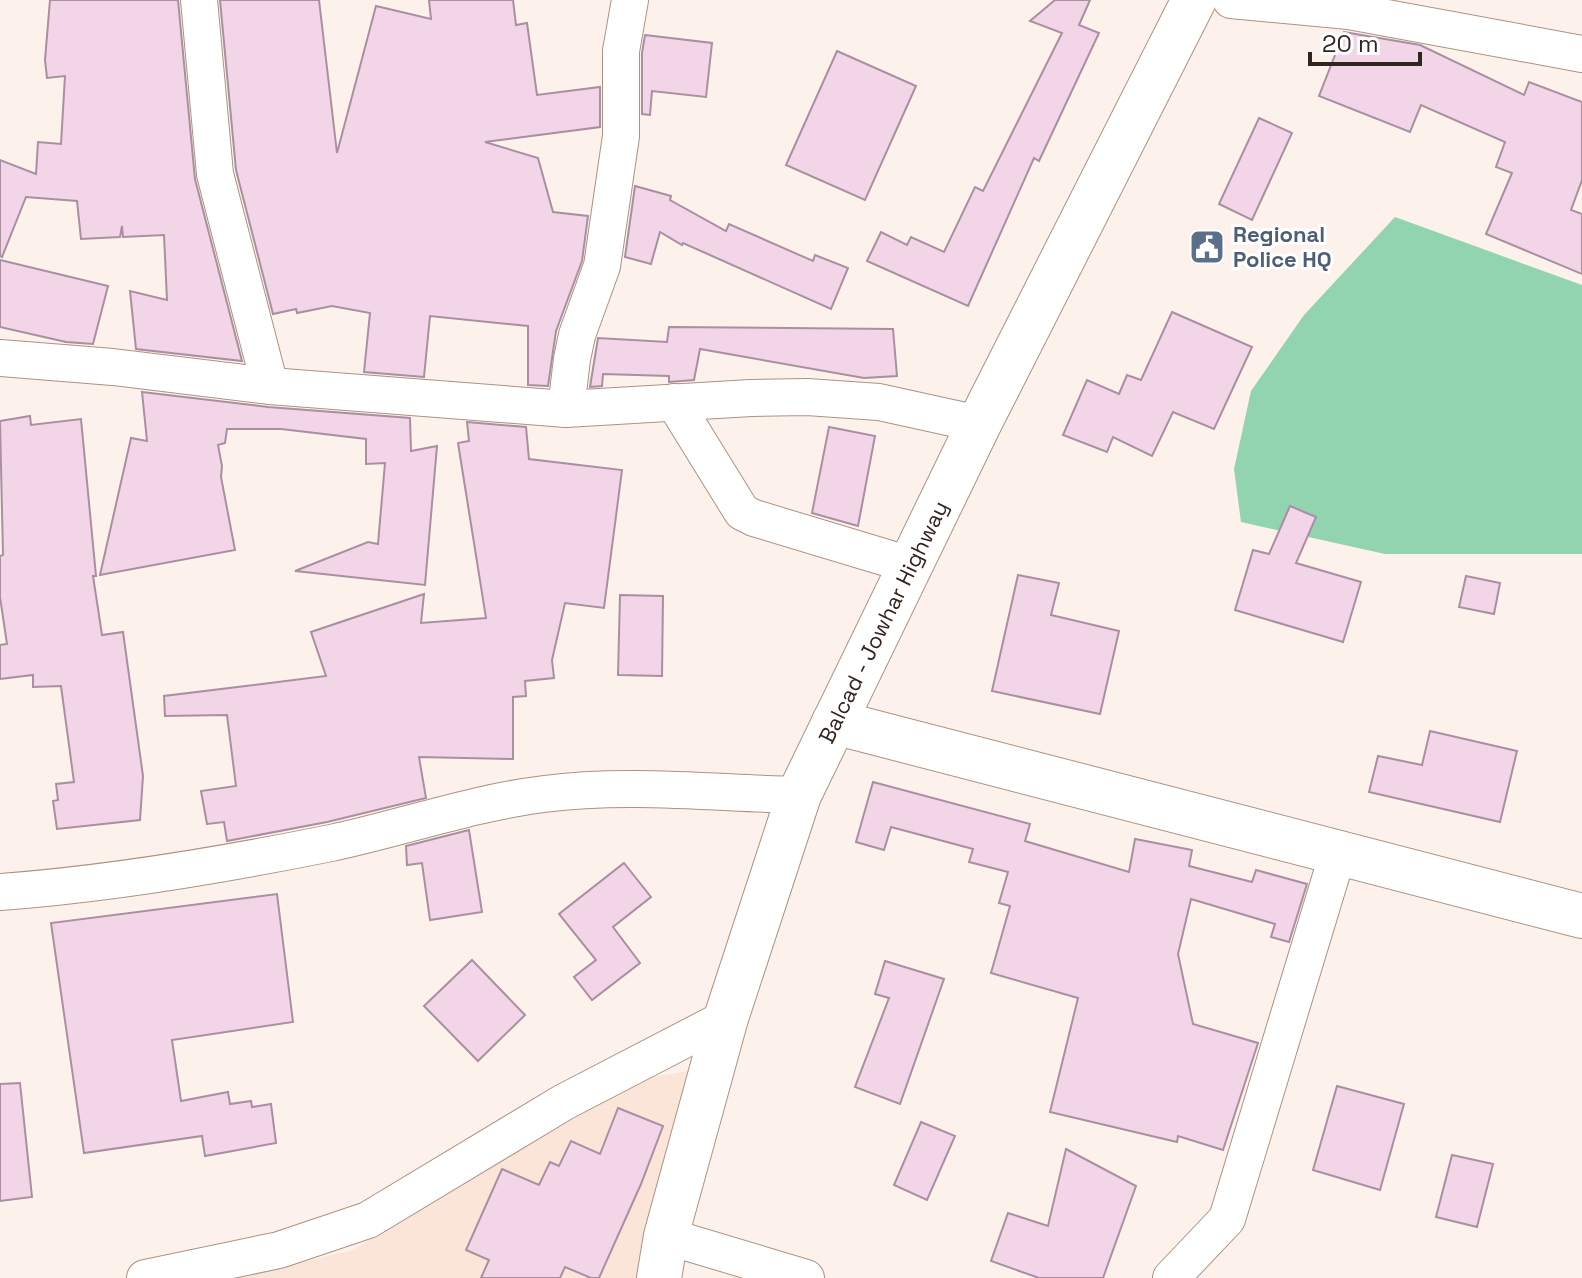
<svg xmlns="http://www.w3.org/2000/svg" width="1582" height="1278" font-family="'Space Grotesk',sans-serif">
	<style>
		.built { fill: #fbe5d8 }
		.green { fill: #92d3b0 }
		.building { fill: #f2d6e8; stroke: #a98fa0; stroke-width: 2 }
		.lines { fill: none; stroke-linecap: round; stroke-linejoin: round }
		.street-casing { stroke: #ac9282; stroke-width: 38 }
		.secondary-casing { stroke: #ac9282; stroke-width: 46 }
		.primary-casing { stroke: #ac9282; stroke-width: 46 }
		.street { stroke: #fff; stroke-width: 36 }
		.secondary { stroke: #fff; stroke-width: 44 }
		.primary { stroke: #fff; stroke-width: 44 }
		.labels { text-anchor: middle; stroke-width: 6; stroke-linejoin: round; paint-order: stroke }
		.service-label { font-size: 22px; font-weight: bold; fill: #4e5e75; stroke: #fff; text-anchor: start }
		.street-label { font-size: 22px; fill: #30251f; stroke: #fff }
	</style>
	<rect width="100%" height="100%" fill="#fdf2eb"/>
	<polygon class="built" points="688,1071 640,1278 234,1278 353,1250 635,1080"/>
	<polygon class="green" points="1395,217 1582,285 1582,554 1385,554 1241,522 1234,469 1251,391 1304,315"/>
	<g class="building">
		<polygon points="50,0 178,0 195,179 242,361 136,349 130,291 167,300 164,235 123,237 122,226 120,237 81,239 77,201 26,197 2,257 0,256 0,160 36,174 38,142 61,144 65,76 47,78 45,60"/>
		<polygon points="220,0 319,0 337,153 376,6 431,19 429,0 513,0 516,25 527,23 537,95 600,87 600,127 485,142 538,158 553,212 588,216 582,261 556,331 548,386 528,385 528,326 430,316 424,377 364,372 370,313 332,306 297,313 296,309 273,314 236,170"/>
		<polygon points="1055,0 1090,0 1079,25 1099,33 1039,161 1034,158 968,306 867,261 881,232 907,245 911,237 944,252 975,187 983,191 1062,33 1030,21"/>
		<polygon points="1344,32 1420,45 1524,95 1529,82 1582,102 1582,180 1571,210 1582,214 1582,274 1486,234 1512,173 1496,167 1505,142 1421,105 1410,132 1319,96"/>
		<polygon points="645,35 712,43 706,97 652,91 650,115 642,114 642,53"/>
		<polygon points="837,51 916,86 865,200 786,165"/>
		<polygon points="1259,118 1292,133 1252,220 1219,204"/>
		<polygon points="635,186 671,196 670,200 726,231 729,224 813,261 815,255 848,268 831,309 683,243 682,245 660,232 651,264 625,257"/>
		<polygon points="0,260 108,286 93,344 66,342 0,327"/>
		<polygon points="1172,312 1252,347 1214,429 1173,412 1152,456 1113,437 1107,452 1063,435 1087,380 1119,394 1127,375 1141,380"/>
		<polygon points="669,327 893,329 897,376 864,378 700,349 694,380 669,382 669,376 603,374 602,386 590,387 598,338 667,342"/>
		<polygon points="142,392 268,407 410,418 411,451 437,446 425,585 295,571 368,542 378,544 385,463 366,464 366,439 281,429 227,429 225,443 218,445 222,466 221,477 235,550 100,575 131,438 147,441"/>
		<polygon points="30,416 31,425 81,419 96,576 93,576 102,635 123,632 143,776 140,820 57,829 53,801 58,800 56,784 74,782 61,686 33,687 33,675 0,679 0,645 7,644 0,597 0,556 3,555 0,421"/>
		<polygon points="467,422 526,427 529,459 622,470 604,608 565,603 552,660 554,678 525,681 526,696 513,697 513,759 419,757 426,798 327,822 227,841 224,822 207,824 201,791 236,786 227,715 165,716 164,696 326,676 311,632 424,594 421,623 486,618 458,443 469,441"/>
		<polygon points="829,427 875,436 858,526 812,513"/>
		<polygon points="1290,506 1316,517 1296,563 1361,582 1343,642 1235,610 1253,550 1269,554"/>
		<polygon points="1018,575 1059,583 1051,615 1119,631 1100,714 992,691"/>
		<polygon points="1466,576 1500,583 1494,614 1459,607"/>
		<polygon points="620,595 663,596 662,676 618,675"/>
		<polygon points="1430,731 1517,751 1500,822 1369,792 1378,756 1422,765"/>
		<polygon points="873,782 1030,824 1025,841 1129,872 1135,839 1192,850 1189,866 1252,882 1256,870 1307,884 1289,942 1271,937 1275,924 1191,899 1178,954 1193,1024 1258,1043 1223,1150 1178,1136 1177,1142 1050,1112 1078,998 991,973 1010,906 999,903 1008,872 969,862 973,849 891,827 884,850 856,842"/>
		<polygon points="469,830 482,912 430,920 422,863 407,865 406,846"/>
		<polygon points="624,863 651,897 613,927 640,963 592,1000 574,977 596,960 559,914"/>
		<polygon points="277,894 293,1022 172,1040 181,1101 228,1092 230,1104 251,1101 252,1107 271,1104 276,1143 205,1156 202,1136 84,1153 51,923"/>
		<polygon points="472,960 525,1015 478,1061 424,1006"/>
		<polygon points="885,961 944,979 900,1104 855,1087 889,998 875,994"/>
		<polygon points="20,1083 32,1197 0,1201 0,1084"/>
		<polygon points="1337,1086 1404,1104 1380,1190 1313,1170"/>
		<polygon points="618,1108 663,1126 641,1184 599,1278 591,1278 565,1267 560,1278 481,1278 489,1260 466,1250 502,1169 539,1185 550,1162 559,1166 571,1141 600,1154"/>
		<polygon points="921,1122 955,1136 927,1200 894,1185"/>
		<polygon points="1066,1149 1136,1186 1103,1278 1039,1278 991,1261 1008,1213 1048,1226"/>
		<polygon points="1452,1155 1493,1164 1477,1227 1436,1217"/>
	</g>
	<g class="lines">
		<defs>
			<g id="street">
				<polyline points="199,0 215,174 270,386"/>
				<polyline points="1231,0 1349,11 1582,54"/>
				<polyline points="0,358 113,367 270,386 566,409 751,398 807,397 879,402 979,424"/>
				<polyline points="674,402 742,512 754,518 910,565"/>
				<polyline points="566,409 572,359 577,335 602,266 621,136 621,51 630,0"/>
				<path d="M0 892C111 884 222 865 331 843 402 828 471 803 544 794 626 783 716 793 799 795"/>
				<polyline points="666,1236 806,1278"/>
				<polyline points="145,1278 279,1250 368,1220 564,1102 726,1018"/>
				<polyline points="1171,1278 1227,1219 1338,853"/>
			</g>
			<polyline id="secondary" points="834,722 1582,916"/>
			<polyline id="primary" points="659,1278 666,1236 726,1018 799,795 979,424 1194,0"/>
		</defs>
		<use href="#street" class="street-casing"/>
		<use href="#secondary" class="secondary-casing"/>
		<use href="#primary" class="primary-casing"/>
		<use href="#street" class="street"/>
		<use href="#secondary" class="secondary"/>
		<use href="#primary" class="primary"/>
	</g>
	<defs>
		<symbol id="civic-square" viewBox="-11 -11 22 22"><rect x="-9" y="-9" width="18" height="18" rx="4" fill="#5c6f8a" stroke="#fff"/><path d="M-.6-6.5H3V-4.5H.6V-3L4-1V1h2V6H-6V1h2V-1L-.6-3ZM-1.2 2.5V6h2.4V2.5Z" fill="#fff"/></symbol>
	</defs>
	<g fill-rule="evenodd">
		<use href="#civic-square" x="1187" y="227" width="40" height="40"/>
	</g>
	<g class="labels">
		<g class="service-label">
			<text x="1233" y="242">Regional<tspan x="1233" dy="25">Police HQ</tspan></text>
		</g>
		<g class="street-label">
			<text transform="translate(883 622) rotate(-64)" y="8">Balcad - Jowhar Highway</text>
		</g>
	</g>
	<path d="M1310 52v12h110v-12" fill="none" stroke="#30251f" stroke-width="4"/>
	<text x="1322" y="52" font-size="24" fill="#30251f" stroke="#ffffff" stroke-width="6" paint-order="stroke">20 m</text>
</svg>
